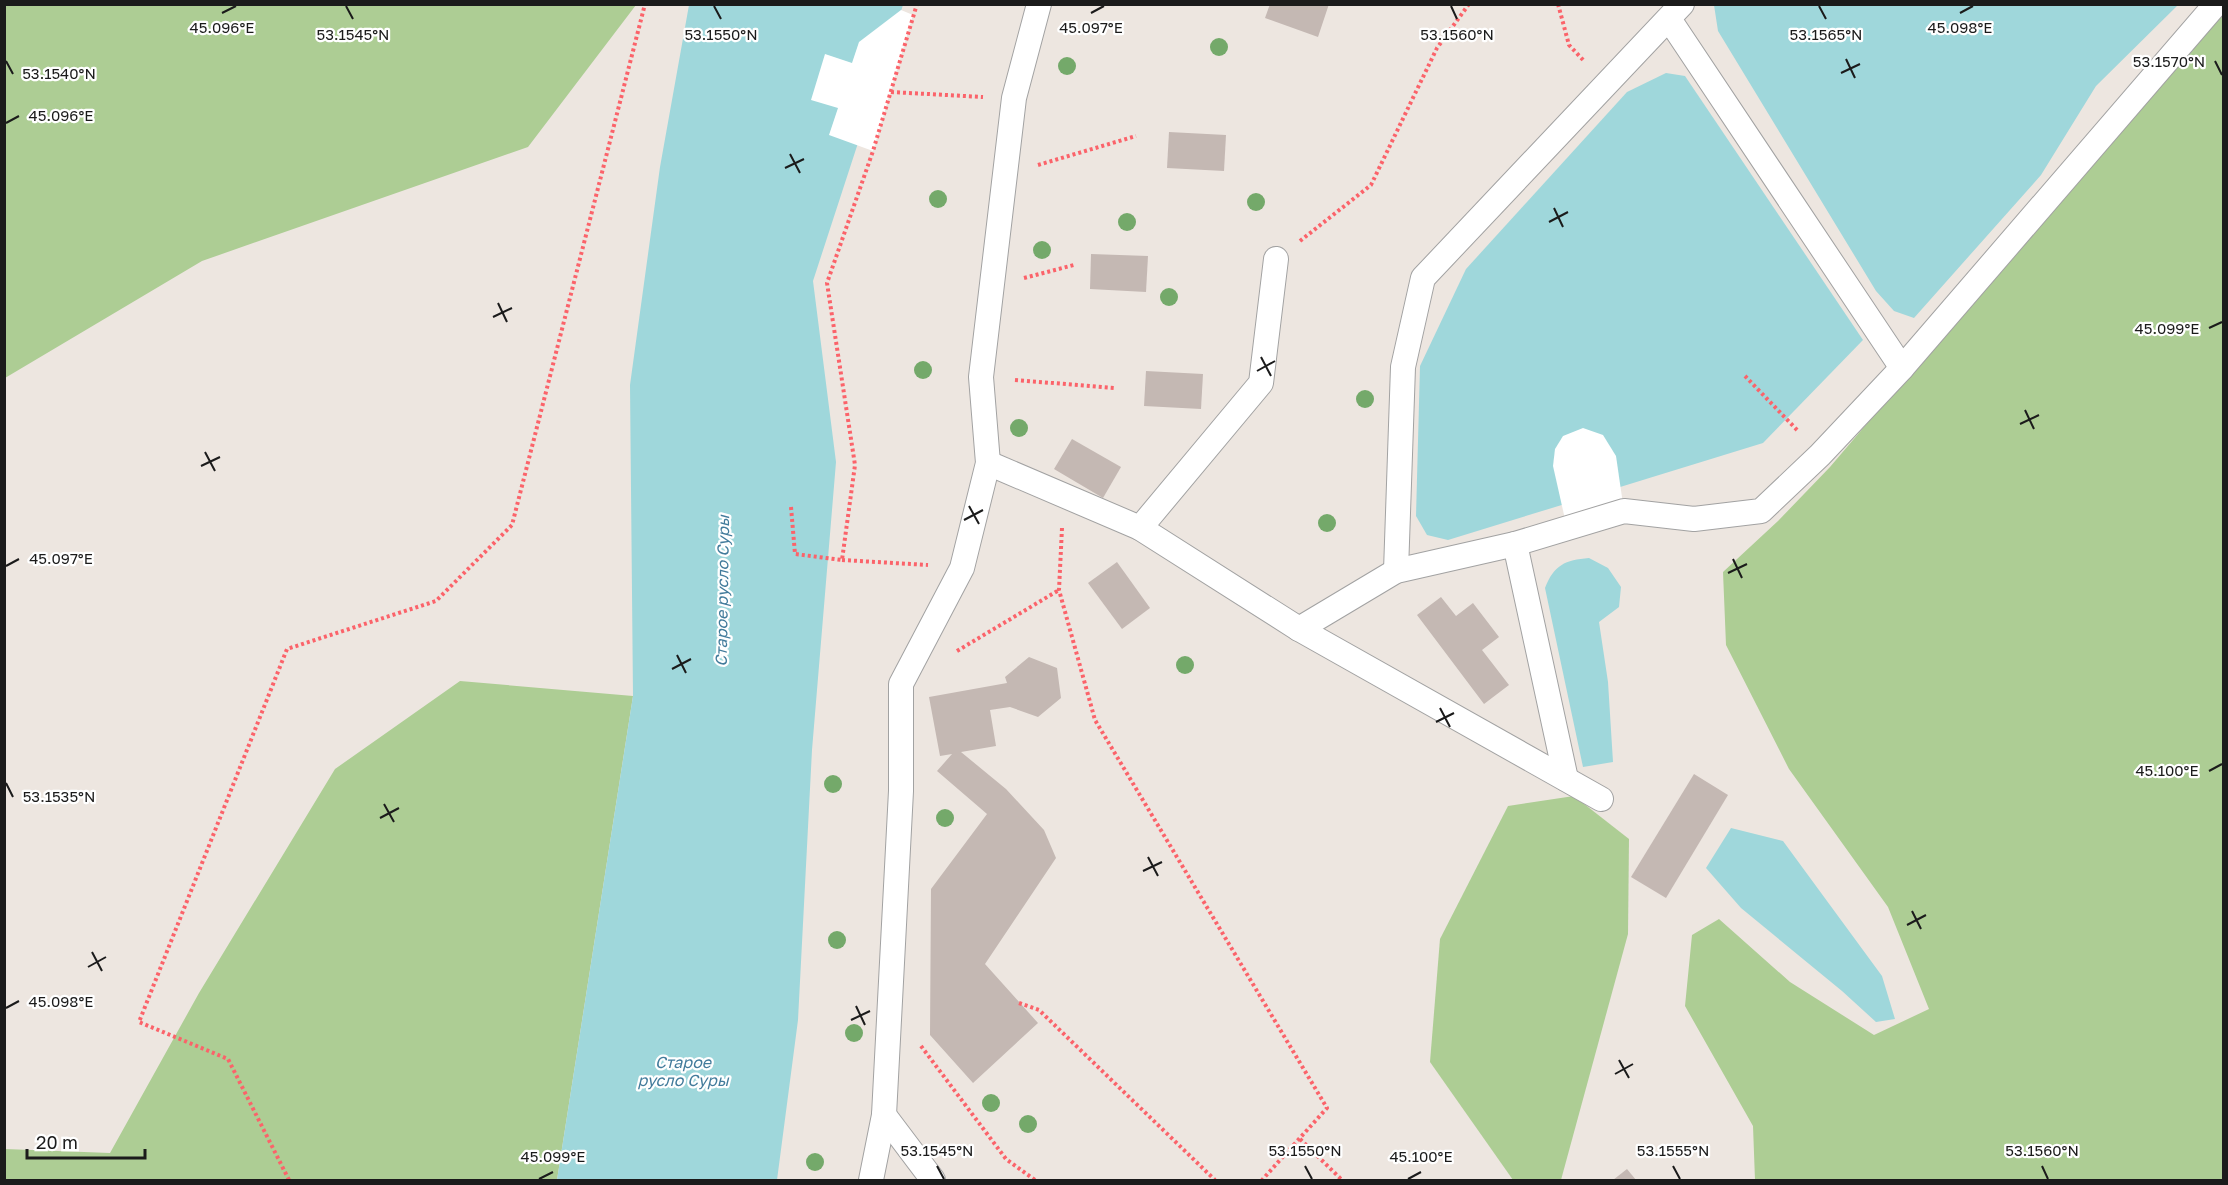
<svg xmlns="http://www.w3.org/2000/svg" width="2228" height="1185" font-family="'Golos Text',sans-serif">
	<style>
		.forest { fill: #adcd94 }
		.water { fill: #9fd7db }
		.pier { fill: #fff }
		.building { fill: #c4b8b3 }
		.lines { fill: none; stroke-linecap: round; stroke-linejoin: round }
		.lane-casing { stroke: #a2a2a2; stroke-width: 26 }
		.path { stroke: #fb636a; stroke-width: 4; stroke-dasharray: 3 3; stroke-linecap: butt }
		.lane { stroke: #fff; stroke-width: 24 }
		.tree { fill: #74a96a }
		.ticks { fill: none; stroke: #1b1b1b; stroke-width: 2 }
		.labels { text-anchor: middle; stroke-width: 4.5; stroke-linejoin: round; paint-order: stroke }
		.water-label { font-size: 16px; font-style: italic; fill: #427b9b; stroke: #fff }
		.ticks-label { font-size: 15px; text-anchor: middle; fill: #1b1b1b; stroke: #fff; stroke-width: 4.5; stroke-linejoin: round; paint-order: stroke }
	</style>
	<rect width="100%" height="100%" fill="#ede6e0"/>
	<g class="forest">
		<polygon points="4,5 5,4 636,5 528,147 202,261 5,378"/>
		<polygon points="2223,5 2223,1180 1755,1180 1753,1126 1685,1006 1692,935 1719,919 1790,982 1874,1035 1929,1009 1888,907 1789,769 1726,645 1723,572 1778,521 1830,467"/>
		<polygon points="460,681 633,696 557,1180 5,1180 5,1149 110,1153 199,993 335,769"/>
		<polygon points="1574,796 1629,839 1628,934 1561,1180 1513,1180 1430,1062 1440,939 1508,806"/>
	</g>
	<g class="water">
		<polygon points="689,5 903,5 813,281 836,462 812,750 798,1020 777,1180 557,1180 633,696 630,385 660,167"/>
		<polygon points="1714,5 1714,4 2178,5 2096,86 2041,175 1914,318 1894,311 1876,291 1718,31"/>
		<polygon points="1666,73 1685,76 1863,340 1763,443 1448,540 1427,535 1416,516 1420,366 1466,269 1627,92"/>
		<path d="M1589 558 1608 568 1621 587 1619 607 1599 622 1608 682 1613 762 1583 767 1545 588C1554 565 1565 560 1589 558Z"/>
		<polygon points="1731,828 1783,841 1882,976 1895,1019 1876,1022 1842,991 1741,908 1706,868"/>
	</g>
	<g class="pier">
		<polygon points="901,10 913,15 873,151 829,135 838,108 811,100 825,54 852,63 859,42"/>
		<polygon points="1583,428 1603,435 1616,456 1624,511 1567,528 1553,466 1555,449 1563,436"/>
	</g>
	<g class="building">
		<polygon points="1270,4 1329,4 1318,37 1265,18"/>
		<polygon points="1169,132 1226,135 1224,171 1167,168"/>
		<polygon points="1091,254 1148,256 1146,292 1090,289"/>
		<polygon points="1146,371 1203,374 1201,409 1144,406"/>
		<polygon points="1072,439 1121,467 1103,498 1054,469"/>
		<polygon points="1117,562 1150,608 1122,629 1088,583"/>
		<polygon points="1441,597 1456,616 1473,603 1499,637 1482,650 1509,685 1484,704 1417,615"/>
		<polygon points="1029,657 1057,668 1061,698 1038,717 1010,707 990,710 996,746 961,752 1006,789 1044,830 1056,858 985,964 1038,1023 973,1083 930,1035 931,889 987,814 937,771 952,754 940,756 929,697 1007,683 1005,677"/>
		<polygon points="1694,774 1728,795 1666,898 1631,877"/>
		<polygon points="1627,1169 1636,1180 1613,1180"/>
	</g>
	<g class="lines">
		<defs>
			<g id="lane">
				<polyline points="1669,19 1902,368"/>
				<polyline points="988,463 1140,528 1261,383 1276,259"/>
				<polyline points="1140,528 1299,629 1601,799"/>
				<polyline points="1515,544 1566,779"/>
				<polyline points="1396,571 1403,367 1423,278 1682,4"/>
				<polyline points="1299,629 1396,571 1515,544 1624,511 1694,519 1761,511 1820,455 1902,368 2216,4"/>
				<polyline points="884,1115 933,1180"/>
				<polyline points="871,1180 884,1115 901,791 901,684 962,568 988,463 981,377 1014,98 1039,4"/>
			</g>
		</defs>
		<use href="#lane" class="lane-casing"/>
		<g class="path">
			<polyline points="1558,4 1569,45 1585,62"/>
			<polyline points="891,92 983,97"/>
			<polyline points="1038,165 1136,136"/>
			<polyline points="1300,241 1371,185 1437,48 1469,4"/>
			<polyline points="1024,278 1074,265"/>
			<polyline points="1745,376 1799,432"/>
			<polyline points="1015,380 1115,388"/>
			<polyline points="791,507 795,554 842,560 855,465 827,283 873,151 917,4"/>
			<polyline points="1062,528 1059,590 1095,720 1327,1108 1262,1180"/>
			<polyline points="842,560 928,565"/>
			<polyline points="957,651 1059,590"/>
			<polyline points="1019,1003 1039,1010 1215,1180"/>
			<polyline points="921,1046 1006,1159 1035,1180"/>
			<polyline points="1300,1139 1342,1180"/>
			<polyline points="289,1180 228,1059 139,1022 287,649 436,601 512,525 645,4"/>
		</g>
		<use href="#lane" class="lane"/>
	</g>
	<g class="tree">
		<circle cx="1219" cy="47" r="9"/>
		<circle cx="1067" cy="66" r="9"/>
		<circle cx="938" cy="199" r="9"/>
		<circle cx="1256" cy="202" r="9"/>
		<circle cx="1127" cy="222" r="9"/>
		<circle cx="1042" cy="250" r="9"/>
		<circle cx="1169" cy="297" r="9"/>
		<circle cx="923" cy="370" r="9"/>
		<circle cx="1365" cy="399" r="9"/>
		<circle cx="1019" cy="428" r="9"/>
		<circle cx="1327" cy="523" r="9"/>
		<circle cx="1185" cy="665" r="9"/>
		<circle cx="833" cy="784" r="9"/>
		<circle cx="945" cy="818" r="9"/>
		<circle cx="837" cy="940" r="9"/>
		<circle cx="854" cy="1033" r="9"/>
		<circle cx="991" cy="1103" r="9"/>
		<circle cx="1028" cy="1124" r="9"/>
		<circle cx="815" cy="1162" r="9"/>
	</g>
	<path class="ticks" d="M346 6 353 19M714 6 721 19M1451 6 1457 19M1819 6 1826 19M222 13 236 6M1091 13 1104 6M1960 13 1973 6M1846 59 1855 78M6 61 13 74M2215 61 2222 75M1841 73 1860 64M6 123 19 116M790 154 800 173M785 168 804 159M1554 208 1563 227M1549 222 1568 212M498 303 507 322M493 317 512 308M2209 328 2222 322M1261 357 1271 376M1257 371 1275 361M2025 410 2034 429M2020 424 2039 415M205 452 215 471M201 466 220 457M969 506 979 524M964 520 983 510M1733 559 1742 578M6 566 19 559M1728 573 1747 564M677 655 686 673M672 669 691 659M1440 708 1450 727M1436 722 1454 713M2209 771 2222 764M6 783 13 797M384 804 394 822M380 818 399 808M1148 857 1158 876M1143 871 1162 862M1912 911 1921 929M1907 925 1926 915M92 952 102 971M88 967 106 957M856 1006 865 1025M6 1008 19 1001M851 1020 870 1011M1619 1060 1629 1078M1615 1074 1633 1064M937 1166 944 1179M1305 1166 1312 1179M1673 1166 1680 1179M2042 1166 2048 1179M539 1179 553 1172M1408 1179 1421 1172"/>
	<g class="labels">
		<g class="water-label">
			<text transform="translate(722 591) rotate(-89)" y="6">Старое русло Суры</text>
			<text x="683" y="1068">Старое<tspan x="683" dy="18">русло Суры</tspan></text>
		</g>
	</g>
	<g class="ticks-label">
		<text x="222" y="33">45.096°E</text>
		<text x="1091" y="33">45.097°E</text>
		<text x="1960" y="33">45.098°E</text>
		<text x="353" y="40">53.1545°N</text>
		<text x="721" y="40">53.1550°N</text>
		<text x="1457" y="40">53.1560°N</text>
		<text x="1826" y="40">53.1565°N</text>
		<text x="2169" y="67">53.1570°N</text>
		<text x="59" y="79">53.1540°N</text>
		<text x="61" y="121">45.096°E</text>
		<text x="2167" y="334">45.099°E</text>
		<text x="61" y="564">45.097°E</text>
		<text x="2167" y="776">45.100°E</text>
		<text x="59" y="802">53.1535°N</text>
		<text x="61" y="1007">45.098°E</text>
		<text x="937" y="1156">53.1545°N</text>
		<text x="1305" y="1156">53.1550°N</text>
		<text x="1673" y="1156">53.1555°N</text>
		<text x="2042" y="1156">53.1560°N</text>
		<text x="553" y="1162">45.099°E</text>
		<text x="1421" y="1162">45.100°E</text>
	</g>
	<rect width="2228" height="1185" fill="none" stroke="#1b1b1b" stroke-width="12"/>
	<path d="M27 1149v9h118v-9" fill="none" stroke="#1b1b1b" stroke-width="3"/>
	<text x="36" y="1149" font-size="18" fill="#1b1b1b" stroke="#ffffff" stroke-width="4.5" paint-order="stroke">20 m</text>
</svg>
